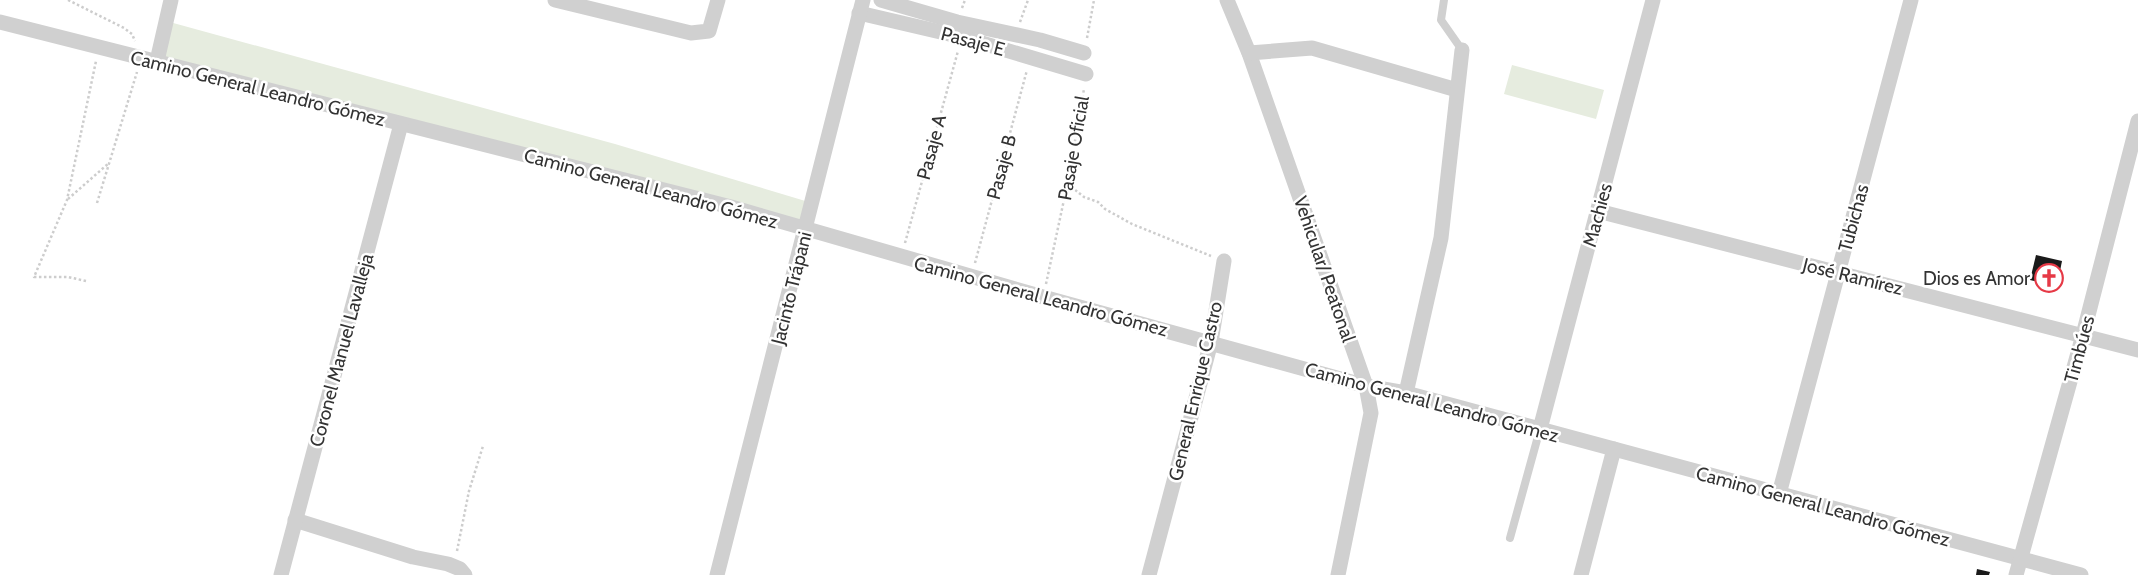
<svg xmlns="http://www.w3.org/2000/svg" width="2138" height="575" font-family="Cabin,sans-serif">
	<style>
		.green { fill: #e6ecdf }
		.building { fill: #1a1a1a }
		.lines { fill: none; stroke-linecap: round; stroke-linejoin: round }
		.path { stroke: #cdcdcd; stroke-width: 2.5; stroke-dasharray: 2.5 2.5; stroke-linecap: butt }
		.service { stroke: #d0d0d0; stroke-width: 8 }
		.minor { stroke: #d0d0d0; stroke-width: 15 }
		.labels { text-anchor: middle; stroke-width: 5; stroke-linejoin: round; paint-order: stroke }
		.street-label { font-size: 19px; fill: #333; stroke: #fff }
		.poi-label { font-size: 19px; fill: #333; stroke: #fff; text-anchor: end }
	</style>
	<rect width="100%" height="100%" fill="#fff"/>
	<g class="green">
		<polygon points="166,21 615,144 812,203 806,229 157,61"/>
		<polygon points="1512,65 1604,90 1596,119 1504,94"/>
	</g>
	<g class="building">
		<polygon points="2036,255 2062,261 2057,286 2030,280"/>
		<polygon points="1977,569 1990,572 1989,575 1976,575"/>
	</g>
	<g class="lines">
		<g class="path">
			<polyline points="68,0 124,28 132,34 135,41"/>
			<polyline points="962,8 965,0"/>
			<polyline points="1020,22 1028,0"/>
			<polyline points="1087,38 1094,0"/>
			<polyline points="1069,182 1074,189 1084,197 1098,202 1105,209 1132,224 1211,256"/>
			<polyline points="68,199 109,163"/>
			<polyline points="97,203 137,72"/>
			<polyline points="905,243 958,51"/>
			<polyline points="975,263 1027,70"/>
			<polyline points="86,281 68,277 34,277 67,200 96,61"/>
			<polyline points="1046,284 1068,181 1084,89"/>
			<polyline points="457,551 469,491 483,446"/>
		</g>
		<g class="service">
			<polyline points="1444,0 1441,20 1462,50"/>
			<polyline points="1510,538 1540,429"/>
		</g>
		<g class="minor">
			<polyline points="555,0 691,33 709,31 718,0"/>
			<polyline points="881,0 957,22 1040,40 1084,53"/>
			<polyline points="1227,0 1249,53 1366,386 1371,413 1338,575"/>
			<polyline points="859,13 962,37 1086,74"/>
			<polyline points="0,22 731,207 1043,297 1366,386 1406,393 2081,575"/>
			<polyline points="1249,53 1312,48 1457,90"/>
			<polyline points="157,61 171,0"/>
			<polyline points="1598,211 2138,350"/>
			<polyline points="1406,393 1441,238 1462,50"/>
			<polyline points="1540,429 1653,0"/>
			<polyline points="1779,494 1911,0"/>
			<polyline points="295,520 413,557 448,564 460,569 465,575"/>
			<polyline points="281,575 401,124"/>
			<polyline points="717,575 863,0"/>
			<polyline points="1149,575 1211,342 1224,261"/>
			<polyline points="1581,575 1614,449"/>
			<polyline points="2016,575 2083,335 2138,121"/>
		</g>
	</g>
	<defs>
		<symbol id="church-ring" viewBox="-11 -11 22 22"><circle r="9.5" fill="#fff" stroke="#e63946" stroke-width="1.5"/><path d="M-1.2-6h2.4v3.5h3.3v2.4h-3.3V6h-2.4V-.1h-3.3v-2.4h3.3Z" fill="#e63946"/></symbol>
	</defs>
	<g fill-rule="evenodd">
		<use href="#church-ring" x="2033" y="262" width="32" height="32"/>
	</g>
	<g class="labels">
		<g class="street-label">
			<text transform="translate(973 41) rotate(15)" y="7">Pasaje E</text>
			<text transform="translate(258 88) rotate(14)" y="7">Camino General Leandro Gómez</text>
			<text transform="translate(931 147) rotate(-75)" y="7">Pasaje A</text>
			<text transform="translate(1073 148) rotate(-80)" y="7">Pasaje Oficial</text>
			<text transform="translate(1001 167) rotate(-75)" y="7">Pasaje B</text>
			<text transform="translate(651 188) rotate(15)" y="7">Camino General Leandro Gómez</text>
			<text transform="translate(1597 215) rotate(-75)" y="7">Machies</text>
			<text transform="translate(1853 218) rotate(-75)" y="7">Tubichas</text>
			<text transform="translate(1325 269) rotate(71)" y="7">Vehicular/ Peatonal</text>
			<text transform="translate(1853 276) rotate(14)" y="7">José Ramírez</text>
			<text transform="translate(791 288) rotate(-76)" y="7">Jacinto Trápani</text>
			<text transform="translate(1041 296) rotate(15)" y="7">Camino General Leandro Gómez</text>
			<text transform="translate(2079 349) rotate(-75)" y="7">Timbúes</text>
			<text transform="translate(341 350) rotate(-75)" y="7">Coronel Manuel Lavalleja</text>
			<text transform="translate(1195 391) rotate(-77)" y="7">General Enrique Castro</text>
			<text transform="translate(1432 402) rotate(15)" y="7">Camino General Leandro Gómez</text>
			<text transform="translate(1823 506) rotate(15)" y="7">Camino General Leandro Gómez</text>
		</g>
		<g class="poi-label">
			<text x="2030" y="285">Dios es Amor</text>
		</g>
	</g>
</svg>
